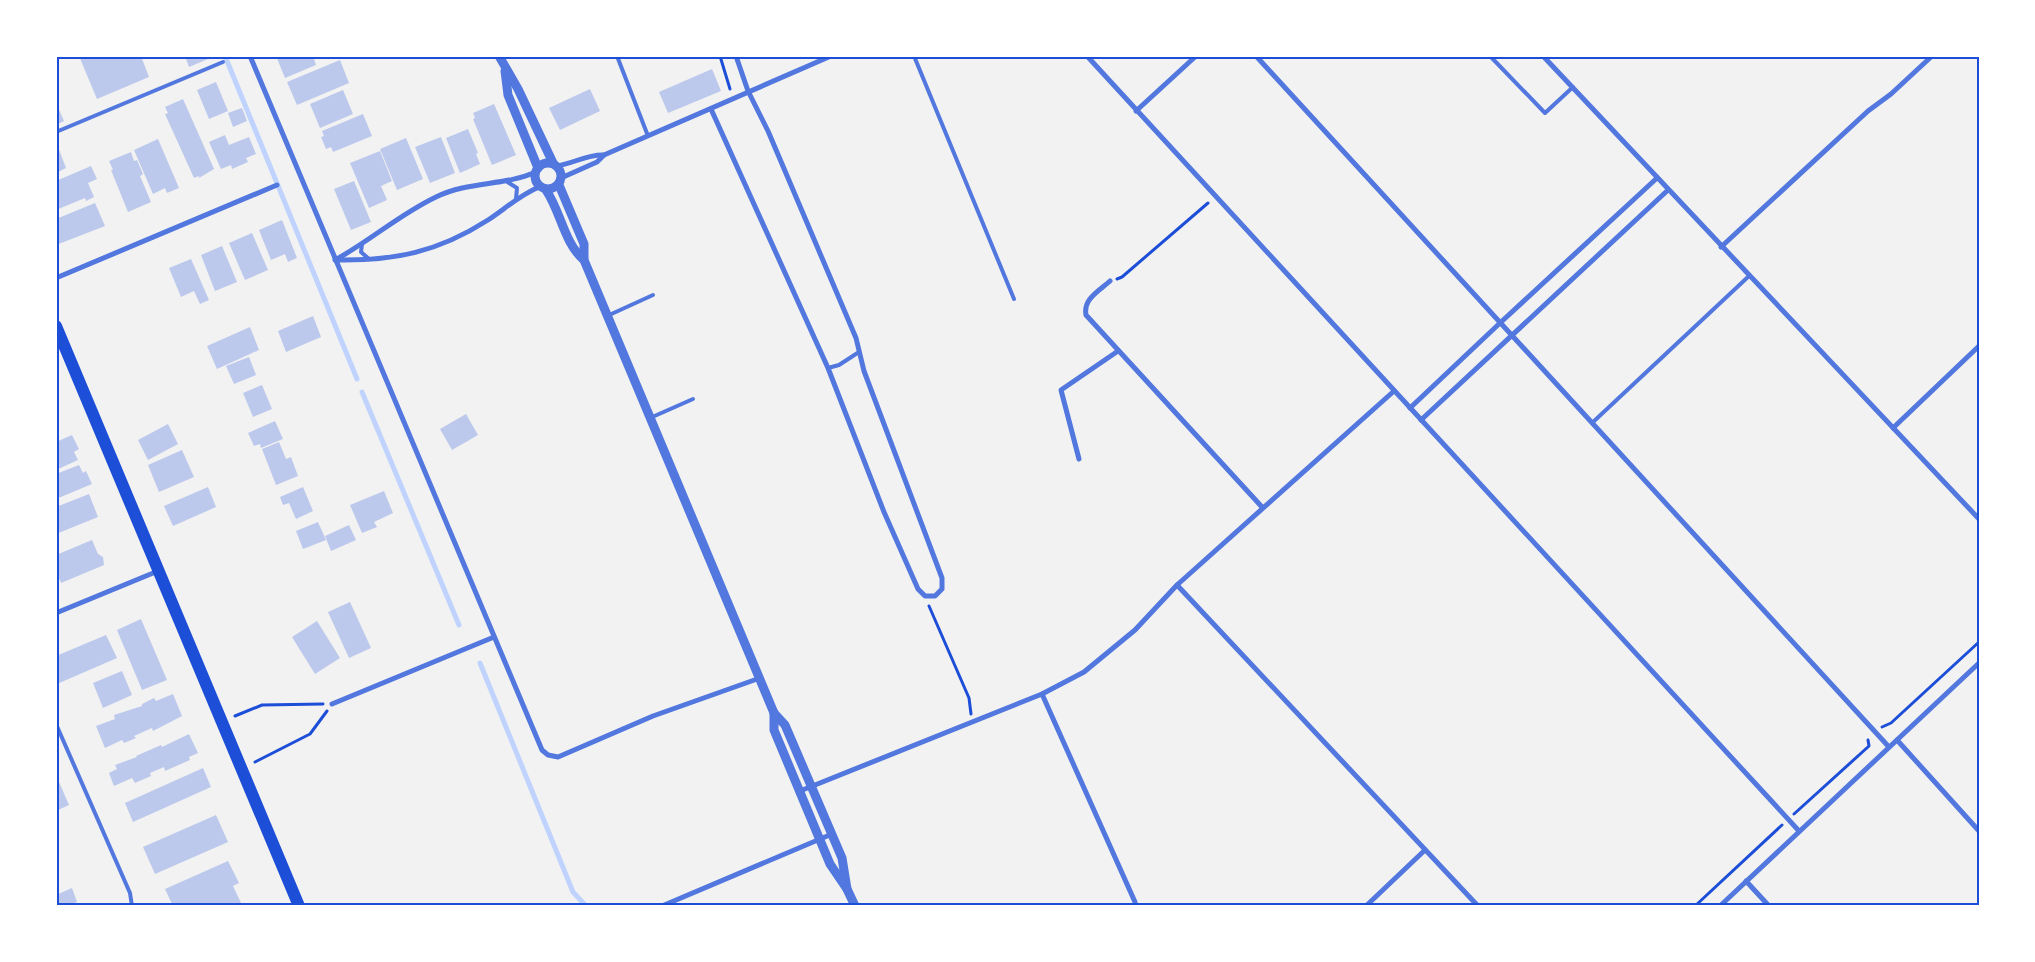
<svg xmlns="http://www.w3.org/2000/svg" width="2035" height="962" font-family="'PT Sans',sans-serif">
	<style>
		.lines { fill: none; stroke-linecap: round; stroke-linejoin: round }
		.stream { stroke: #bfd3fe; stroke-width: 5 }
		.building { fill: #bdc9ec }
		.path { stroke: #1d4ed8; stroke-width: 3 }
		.service { stroke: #5277de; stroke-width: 4 }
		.minor { stroke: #5277de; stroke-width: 5 }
		.tertiary { stroke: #5277de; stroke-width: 9 }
		.primary { stroke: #1d4ed8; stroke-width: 12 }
		.neatline { fill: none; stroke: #1d4ed8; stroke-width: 2 }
	</style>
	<rect width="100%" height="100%" fill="#f2f2f2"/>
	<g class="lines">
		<g class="stream">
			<polyline points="225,56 357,379"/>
			<polyline points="362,392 459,625"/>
			<polyline points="480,663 573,892 586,906"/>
		</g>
	</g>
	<g class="building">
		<polygon points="79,56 141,56 149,77 97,99"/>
		<polygon points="185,56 215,56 189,67"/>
		<polygon points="276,56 313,56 316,65 285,78"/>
		<polygon points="340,60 349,83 297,105 287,82"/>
		<polygon points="712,69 721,91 668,113 659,92"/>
		<polygon points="216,82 228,111 209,119 197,90"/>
		<polygon points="590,89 600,111 560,130 549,108"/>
		<polygon points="343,90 353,114 320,128 310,104"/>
		<polygon points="183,99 214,169 199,178 199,176 194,178 165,114 168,113 165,107"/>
		<polygon points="56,103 64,121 56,125"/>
		<polygon points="494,104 516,155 492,165 473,119 475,118 473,113"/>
		<polygon points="242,108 247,121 233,127 228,113"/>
		<polygon points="363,114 372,136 333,152 331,147 326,149 321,137 324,136 322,131"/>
		<polygon points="468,129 478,153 476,154 480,164 460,173 446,138"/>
		<polygon points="225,135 229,145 249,137 256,154 246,158 248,162 232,169 231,165 221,169 209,142"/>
		<polygon points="441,137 455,173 430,183 415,147"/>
		<polygon points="406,138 423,179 397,190 380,149"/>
		<polygon points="158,139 179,188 167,193 165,188 153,194 134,150"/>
		<polygon points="58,147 66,168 56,173 56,148"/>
		<polygon points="380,151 392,181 381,186 387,200 369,208 350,163"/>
		<polygon points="131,152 134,161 137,160 143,174 140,176 151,202 128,212 111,170 113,170 109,161"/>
		<polygon points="91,166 97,179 88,183 94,197 86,201 85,198 56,210 56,181"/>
		<polygon points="354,181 371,222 351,230 334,189"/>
		<polygon points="95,203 105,226 56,245 56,219"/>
		<polygon points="282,220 297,258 288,262 285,254 271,260 259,230"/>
		<polygon points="252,233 268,270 245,280 229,243"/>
		<polygon points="222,246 237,282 215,291 201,255"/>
		<polygon points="191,259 209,300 200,304 194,291 181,297 169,268"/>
		<polygon points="313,316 321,337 286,352 278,331"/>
		<polygon points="250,327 259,350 217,369 207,346"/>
		<polygon points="249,357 256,375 234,384 226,366"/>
		<polygon points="262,385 272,409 253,417 243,393"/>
		<polygon points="466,414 478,435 452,450 440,429"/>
		<polygon points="275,421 283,439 261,448 260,444 254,446 248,433"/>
		<polygon points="168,424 178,444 148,460 138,440"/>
		<polygon points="72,435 79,449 74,452 78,460 56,470 56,442"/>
		<polygon points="279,442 286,459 291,457 298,476 276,485 262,449"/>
		<polygon points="182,450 194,477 159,492 148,465"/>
		<polygon points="79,465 83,473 86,471 92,484 56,499 56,474"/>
		<polygon points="208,487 216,507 173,526 164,506"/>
		<polygon points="303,487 313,511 296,519 289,503 283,505 280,497"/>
		<polygon points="384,491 393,513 374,522 377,527 362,533 350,505"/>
		<polygon points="89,494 98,517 56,534 56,507"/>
		<polygon points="318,522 326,540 303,549 296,531"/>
		<polygon points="349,525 356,540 331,551 325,536"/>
		<polygon points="92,540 98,554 103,557 104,565 61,583 56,571 56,555"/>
		<polygon points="350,602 371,648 349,658 328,612"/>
		<polygon points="141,619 167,680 142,690 117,630"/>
		<polygon points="317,621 340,658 315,674 292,637"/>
		<polygon points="106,635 117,658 57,684 56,656"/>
		<polygon points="122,671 132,695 103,708 93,683"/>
		<polygon points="173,694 182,716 153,731 152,728 134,736 136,738 124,743 122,740 105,748 96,726 115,719 114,715 142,706 142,704 154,698 156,701"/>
		<polygon points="189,734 198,753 189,757 190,760 165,771 164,767 150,773 151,776 135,783 132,778 114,786 109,773 117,769 115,765 137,757 136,756 161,745 162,747"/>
		<polygon points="203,768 211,787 133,822 125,803"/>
		<polygon points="59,782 69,805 56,811 56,783"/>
		<polygon points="216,815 228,842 155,874 143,847"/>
		<polygon points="228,861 239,883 233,886 241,903 234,906 173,906 165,889"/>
		<polygon points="72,888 77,902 68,906 56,906 56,895"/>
	</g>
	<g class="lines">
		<g class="path">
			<polyline points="720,56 730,89"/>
			<polyline points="1117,279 1122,277 1208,203"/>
			<polyline points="929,606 969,698 971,714"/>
			<polyline points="235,716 262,705 323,704"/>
			<polyline points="1882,727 1891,723 1979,642"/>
			<polyline points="255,762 310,734 327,711"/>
			<polyline points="1794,814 1869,746 1868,740"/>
			<polyline points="1695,906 1782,825"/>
		</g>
		<g class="service">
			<polyline points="617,56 648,136"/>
			<polyline points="914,56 1014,299"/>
			<polyline points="1490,56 1545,113 1573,87"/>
			<polyline points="56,132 223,62"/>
			<polyline points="506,181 517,188 516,199"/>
			<polyline points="362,244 361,252 369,259"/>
			<polyline points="607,316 653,295"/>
			<polyline points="828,368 839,365 859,352"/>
			<polyline points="650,418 693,399"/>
			<polyline points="1592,423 1749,276"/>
			<polyline points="56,724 130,893 132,906"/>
		</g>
		<g class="minor">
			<polyline points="250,56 542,750 548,755 558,757 653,716 760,678"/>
			<polyline points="1087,56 1799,831"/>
			<polyline points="1256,56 1889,747"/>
			<polyline points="1543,56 1979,519"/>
			<polyline points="711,109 828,368 884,512 918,589 925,596 935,596 942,589 942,578 864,371 856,338 768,131 748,91 736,56"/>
			<polyline points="1136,111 1196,56"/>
			<path d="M556 166C573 164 587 154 604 155"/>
			<polyline points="561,178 597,162 604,155 831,56"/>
			<polyline points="1721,247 1868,111 1891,94 1932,56"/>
			<path d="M335 260C370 241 400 214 436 197 469 181 504 186 536 172"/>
			<path d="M336 260C395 261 438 252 488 220 506 208 520 195 539 187"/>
			<polyline points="56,278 277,185"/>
			<path d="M1110 281C1099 291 1083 299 1086 315L1262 507"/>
			<polyline points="1410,408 1500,323 1657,178"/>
			<polyline points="1421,420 1668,190"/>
			<polyline points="1893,428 1979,346"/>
			<polyline points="1079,459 1061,390 1118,351"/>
			<polyline points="1177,585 1478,906"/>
			<polyline points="56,613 158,571"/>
			<polyline points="1042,694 1135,902"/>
			<polyline points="332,704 494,637"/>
			<polyline points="1897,740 1979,831"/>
			<polyline points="800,791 1042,694 1084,672 1135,630 1177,585 1394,391"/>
			<polyline points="1746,881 1769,906"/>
			<polyline points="662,906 832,834"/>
			<polyline points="1366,906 1425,850"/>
			<polyline points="1720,906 1979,663"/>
		</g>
		<g class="tertiary">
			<polyline points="499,56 518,89 553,163"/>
			<polyline points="505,71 508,95 538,168"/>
			<circle cx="548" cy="176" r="13"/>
			<polyline points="559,185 584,244 584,260 774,713 785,725 842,858 847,889"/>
			<path d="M546 190C561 212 564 243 584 260"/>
			<polyline points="774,713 774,730 830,864 847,889 855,906"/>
		</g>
		<polyline class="primary" points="56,326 299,906"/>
	</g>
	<rect width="2035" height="962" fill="none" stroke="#ffffff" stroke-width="115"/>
	<rect x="58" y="58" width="1920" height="846" class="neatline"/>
</svg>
